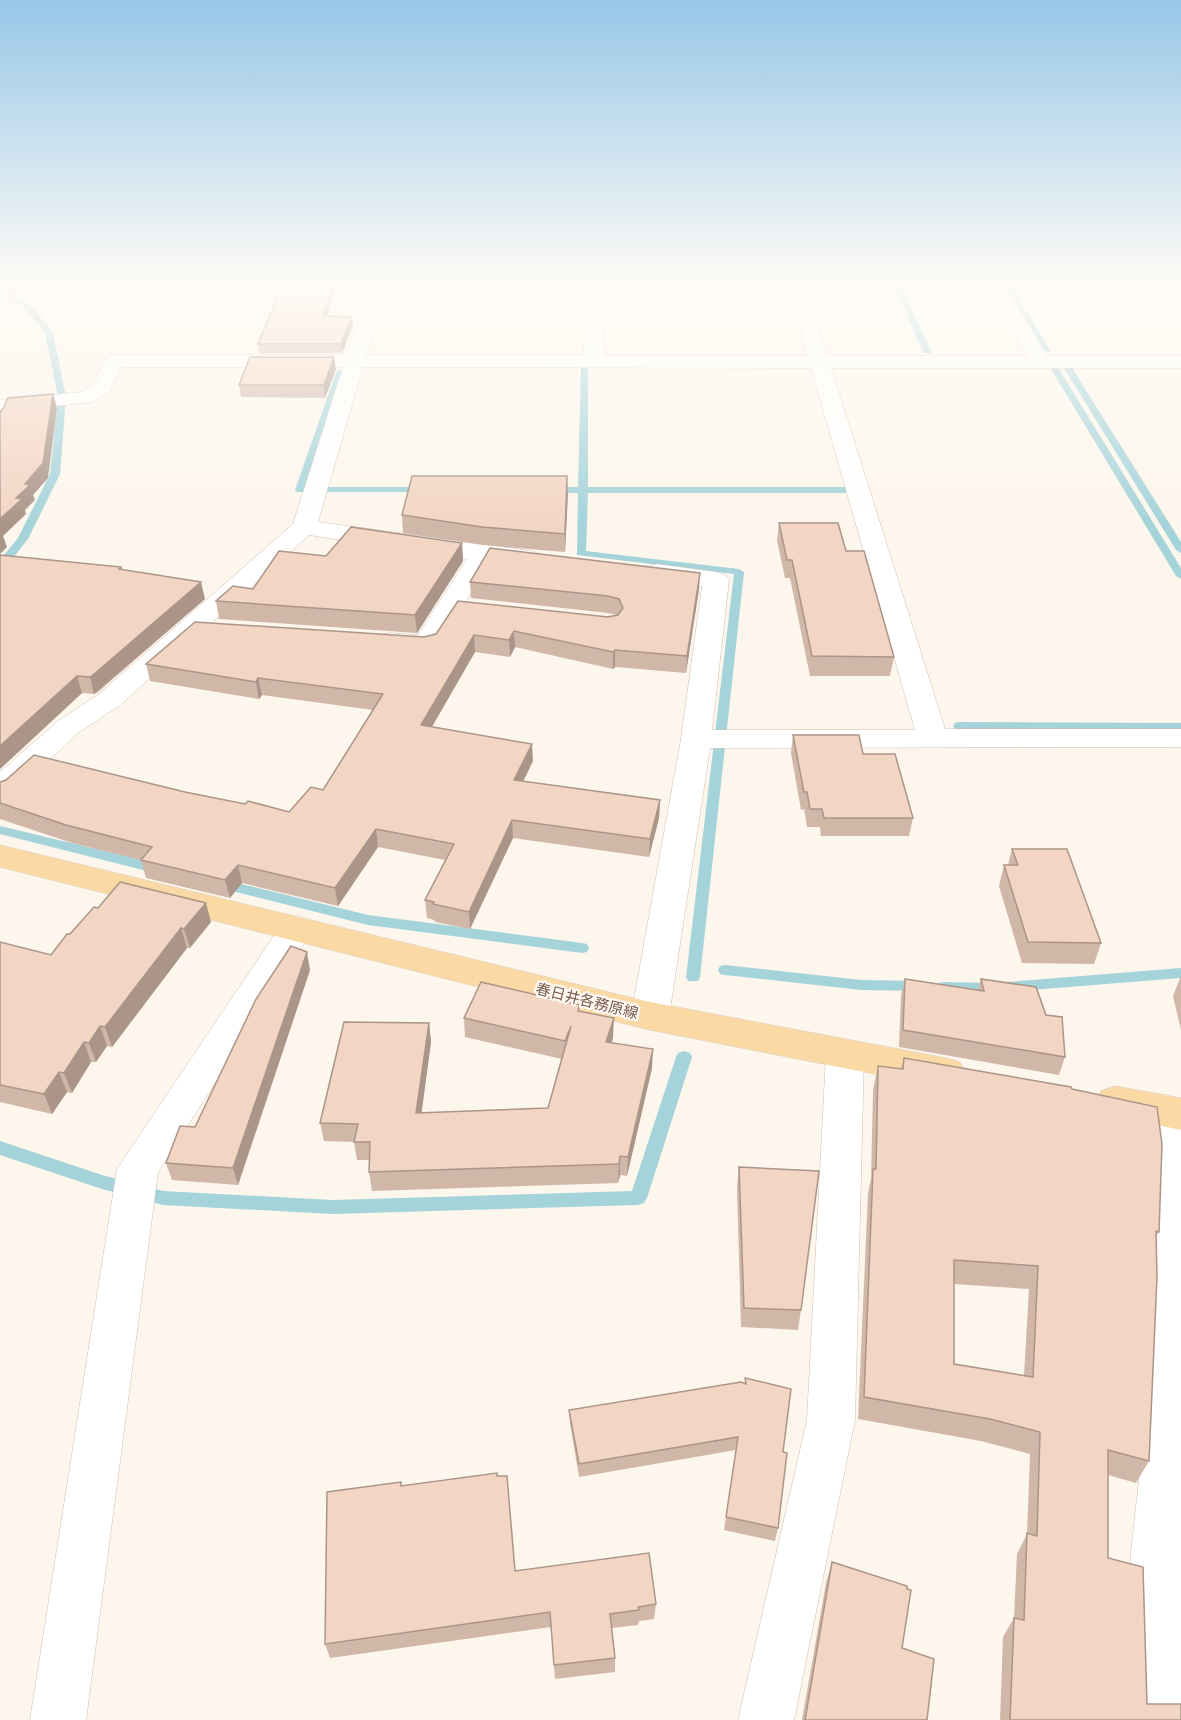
<svg xmlns="http://www.w3.org/2000/svg" width="1181" height="1720" font-family="Montserrat,'Noto Sans JP',sans-serif">
	<style>
		.lines { fill: none; stroke-linecap: round; stroke-linejoin: round }
		.stream { fill: #a5d3da; fill-rule: evenodd }
		.minor-casing { stroke: #d1beb0; stroke-width: 1 }
		.major-casing { stroke: #dad1cd; stroke-width: 1 }
		.minor { fill: #fff; fill-rule: evenodd }
		.major { fill: #fbd9a5; fill-rule: evenodd }
		.wall { fill: #d1b7a8; fill-rule: evenodd }
		.shaded-wall { fill: #aa9588 }
		.building { fill: #f3d5c3; stroke: #aa9588; stroke-width: 1.5; fill-rule: evenodd }
		.labels { text-anchor: middle; stroke-width: 4.5; stroke-linejoin: round; paint-order: stroke }
		.street-label { font-size: 15px; fill: #7a5c4d; stroke: #fffaf3 }
	</style>
	<rect width="100%" height="100%" fill="#fdf6ec"/>
	<g class="lines">
		<g class="stream">
			<polygon points="0,284 31,305 53,333 66,397 60,474 28,539 4,569 0,570 0,560 18,538 50,474 58,397 45,333 25,309 0,289"/>
			<polygon points="893,284 900,284 931,352 930,354 923,352"/>
			<polygon points="1003,284 1010,284 1050,350 1049,352 1042,350"/>
			<polygon points="581,365 588,367 588,487 845,487 850,490 845,493 588,493 586,551 739,569 744,572 700,977 698,981 688,981 686,977 734,574 577,555 578,493 550,493 545,490 550,487 578,487"/>
			<polygon points="1065,366 1072,368 1181,542 1181,553 1176,550 1064,368"/>
			<polygon points="1052,367 1059,369 1181,568 1181,579 1176,576 1051,369"/>
			<polygon points="337,370 344,372 306,487 426,487 429,488 429,492 297,492 295,490"/>
			<polygon points="959,722 1181,723 1181,731 955,729 953,726 955,723"/>
			<polygon points="0,826 159,864 166,869 159,874 0,834"/>
			<polygon points="221,879 368,915 582,943 587,944 589,948 587,952 582,953 368,925 216,887 214,884 216,881"/>
			<polygon points="725,965 861,980 921,981 926,982 928,986 926,990 921,991 861,990 725,975 720,974 718,970 720,966"/>
			<polygon points="1181,968 1181,978 995,993 944,992 939,991 937,987 939,983 944,982 995,983"/>
			<polygon points="684,1051 690,1053 692,1057 647,1198 644,1203 638,1205 333,1214 163,1205 102,1189 0,1155 0,1141 102,1175 163,1191 333,1200 632,1191 676,1057 678,1053"/>
		</g>
		<defs>
			<g id="minor">
				<polygon points="271,284 292,284 293,285 290,289 284,290 274,288"/>
				<path d="M369 284H387L366 355H584L585 284H603L604 356H808L787 284H805L827 356H1028L986 284H1004L1047 356H1181V368H831L945 729H1181V747L710 748 669 1016 663 1026 650 1030 637 1026 631 1016 681 739 702 586 648 577 644 572 648 567 657 564 716 572 725 575 729 580 712 730H915L811 368 363 367 318 522 531 551 540 554 544 559 540 564 531 567 490 562 436 650C419 654 397 651 380 647L376 641 380 635 390 633 418 635 467 559 309 535 119 706 78 733 11 796 0 799V772L58 721 99 694 293 524 343 367H121L109 392 93 402 0 412V400L82 392 94 384 106 357 113 355H346Z"/>
				<polygon points="297,916 309,919 314,928 158,1172 86,1720 30,1720 117,1169 285,919"/>
				<polygon points="845,1040 858,1045 864,1055 855,1420 794,1720 738,1720 807,1420 826,1055 832,1045"/>
				<polygon points="1167,1095 1181,1100 1181,1720 1134,1720 1131,1552 1141,1462 1153,1168 1147,1111 1153,1100"/>
			</g>
			<g id="major">
				<polygon points="0,845 650,1002 946,1058 960,1062 965,1073 960,1084 946,1088 650,1030 0,867"/>
				<polygon points="1115,1086 1181,1098 1181,1130 1101,1113 1095,1102 1101,1091"/>
			</g>
		</defs>
		<use href="#minor" class="minor-casing"/>
		<use href="#major" class="major-casing"/>
		<use href="#minor" class="minor"/>
		<use href="#major" class="major"/>
	</g>
	<g class="wall">
		<polygon points="332,287 333,295 327,316 352,317 353,325 342,353 259,353 258,344"/>
		<polygon points="336,369 325,398 241,397 239,385"/>
		<polygon points="568,493 565,552 483,545 403,533 402,515"/>
		<polygon points="779,523 846,551 894,657 890,676 810,676 790,578 785,578 777,541"/>
		<polygon points="462,543 463,561 417,633 219,619 216,601 253,589 326,556"/>
		<polygon points="121,567 122,570 205,599 98,692 94,694 82,693 0,769"/>
		<polygon points="470,582 699,589 686,673 615,667 613,669 515,647 510,657 475,652 432,727 533,761 523,781 660,800 659,818 649,857 513,838 470,929 435,922 434,920 427,918 425,900 445,860 378,847 338,906 242,883 230,898 146,878 141,860 72,843 0,819 0,782 185,792 245,804 289,812 323,790 373,710 262,695 259,699 150,681 146,664 424,637 616,615 608,613 471,598"/>
		<polygon points="793,735 863,754 913,818 909,836 821,836 820,827 807,827 804,809 801,810 791,753"/>
		<polygon points="1012,849 1101,943 1094,964 1022,963 999,886 1004,865 1008,865"/>
		<polygon points="211,922 190,948 187,948 112,1047 107,1046 96,1062 91,1062 72,1093 67,1092 52,1114 0,1102 0,942 51,955 70,934"/>
		<polygon points="310,970 238,1185 172,1180 166,1163 195,1127"/>
		<polygon points="1181,976 1181,1030 1173,996"/>
		<polygon points="905,979 978,990 981,979 1046,1015 1065,1057 1059,1075 899,1047 901,996"/>
		<polygon points="580,1012 613,1037 612,1043 652,1068 627,1176 620,1175 618,1183 372,1191 369,1172 369,1160 357,1160 354,1142 324,1141 320,1123 429,1023 431,1042 421,1113 548,1108 562,1059 465,1037 464,1018"/>
		<path d="M904 1058 1072 1089 1159 1232 1156 1236 1149 1461 1136 1483 1108 1475V1558L1147 1704 1181 1720H1000L1003 1637 1014 1618 1017 1554 1027 1534 1030 1454 981 1441 858 1419 868 1193 871 1179 873 1090 878 1066 901 1069ZM954 1284 1029 1289 1024 1376 954 1364Z"/>
		<polygon points="739,1167 801,1310 798,1330 741,1327 737,1188"/>
		<polygon points="745,1378 783,1452 778,1528 775,1541 724,1530 736,1450 579,1477 570,1423 569,1410 745,1383"/>
		<polygon points="497,1476 515,1571 656,1604 654,1619 639,1621 638,1625 612,1628 615,1658 615,1672 555,1679 551,1627 330,1658 325,1644 401,1486"/>
		<polygon points="832,1562 902,1648 927,1720 802,1720 826,1583"/>
	</g>
	<g class="shaded-wall">
		<polygon points="332,287 333,295 324,325 323,316"/>
		<polygon points="352,317 353,325 342,353 341,344"/>
		<polygon points="334,357 336,369 325,398 324,385"/>
		<polygon points="53,394 57,408 48,478 33,495 35,500 25,510 26,514 3,536 7,547 0,554 0,519 16,498 25,484"/>
		<polygon points="567,476 568,493 565,552 565,534"/>
		<polygon points="462,543 463,561 417,633 415,615"/>
		<polygon points="700,573 699,589 686,673 687,656"/>
		<polygon points="201,582 205,599 94,694 90,677"/>
		<polygon points="514,631 515,647 510,657 509,640"/>
		<polygon points="474,635 475,652 423,742 421,725"/>
		<polygon points="615,650 615,667 613,669 613,652"/>
		<polygon points="77,676 82,693 0,769 0,746"/>
		<polygon points="258,678 262,695 259,699 256,682"/>
		<polygon points="532,744 533,761 515,798 514,780"/>
		<polygon points="660,800 659,818 649,857 650,839"/>
		<polygon points="512,820 513,838 470,929 469,912"/>
		<polygon points="376,829 378,847 338,906 335,888"/>
		<polygon points="238,865 242,883 230,898 225,880"/>
		<polygon points="206,903 211,922 190,948 184,929"/>
		<polygon points="181,928 187,948 112,1047 105,1027"/>
		<polygon points="307,952 310,970 238,1185 233,1168"/>
		<polygon points="614,1018 613,1037 606,1061 606,1042"/>
		<polygon points="429,1023 431,1042 419,1132 416,1113"/>
		<polygon points="100,1026 107,1046 96,1062 89,1043"/>
		<polygon points="84,1042 91,1062 72,1093 64,1073"/>
		<polygon points="653,1049 652,1068 627,1176 628,1157"/>
		<polygon points="59,1072 67,1092 52,1114 44,1094"/>
		<polygon points="620,1156 620,1175 618,1183 619,1164"/>
	</g>
	<g class="building">
		<polygon points="332,287 323,316 352,317 341,344 258,344 281,288"/>
		<polygon points="250,357 334,357 324,385 239,385"/>
		<polygon points="53,394 43,463 25,484 30,485 16,498 22,499 0,519 0,411 2,411 8,398"/>
		<polygon points="412,476 567,476 565,534 482,527 402,515"/>
		<polygon points="779,523 838,523 846,551 864,551 894,657 812,656 792,560 787,560"/>
		<polygon points="351,527 462,543 415,615 216,601 233,586 253,589 279,551 326,556"/>
		<polygon points="490,548 700,573 687,656 615,650 613,652 514,631 509,640 474,635 421,725 532,744 514,780 660,800 650,839 512,820 469,912 433,904 434,902 425,900 454,844 376,829 335,888 238,865 225,880 141,860 152,847 66,825 0,803 0,782 6,780 34,755 185,792 245,804 248,801 289,812 311,787 323,790 383,694 258,678 256,682 146,664 195,622 424,637 436,634 458,601 608,617 618,615 623,608 619,599 608,596 470,582"/>
		<polygon points="0,555 121,567 119,569 201,582 93,675 90,677 77,676 0,746"/>
		<polygon points="793,735 859,735 863,754 895,754 913,818 824,818 822,809 810,809 807,792 804,792"/>
		<polygon points="1012,849 1067,849 1101,943 1028,942 1004,865 1018,865"/>
		<polygon points="120,882 206,903 184,929 181,928 105,1027 100,1026 89,1043 84,1042 64,1073 59,1072 44,1094 0,1085 0,942 51,955 67,934 70,934 94,907 98,908"/>
		<polygon points="291,946 307,952 233,1168 166,1163 180,1126 195,1127 256,999"/>
		<polygon points="905,979 984,991 981,979 1036,987 1046,1015 1062,1017 1065,1057 903,1030"/>
		<polygon points="481,982 580,1005 578,1011 614,1018 606,1042 653,1049 628,1157 620,1156 619,1164 369,1172 370,1142 354,1142 358,1124 320,1123 344,1022 429,1023 416,1113 548,1108 571,1026 565,1041 464,1018"/>
		<path d="M904 1058 1071 1087 1072 1089 1157 1107 1162 1144 1159 1232 1156 1231 1157 1277 1149 1461 1108 1450V1558L1143 1567 1147 1704H1181V1720H1010L1014 1618 1024 1620 1027 1533 1037 1536 1040 1432 990 1419 864 1397 873 1169H876L878 1066 903 1069ZM954 1260 1038 1266 1033 1377 954 1364Z"/>
		<polygon points="739,1167 819,1171 801,1310 744,1308"/>
		<polygon points="745,1378 791,1389 783,1452 787,1453 778,1528 726,1517 738,1437 579,1464 569,1410 741,1382 746,1384"/>
		<polygon points="497,1473 497,1476 507,1476 515,1571 649,1553 656,1604 638,1607 639,1610 610,1614 615,1658 554,1665 550,1612 325,1644 327,1492 401,1482 401,1486"/>
		<polygon points="832,1562 907,1586 907,1589 911,1590 902,1648 934,1659 927,1720 805,1720"/>
	</g>
	<linearGradient id="sky" x2="0" y2="1"><stop stop-color="#97c7e8"/><stop offset="0.54" stop-color="#fefbf6"/><stop offset="1" stop-color="#fefbf6" stop-opacity="0"/></linearGradient>
	<rect width="1181" height="525" fill="url(#sky)"/>
	<g class="labels">
		<g class="street-label">
			<text transform="translate(587 1001) rotate(14)" y="5">春日井各務原線</text>
		</g>
	</g>
</svg>
